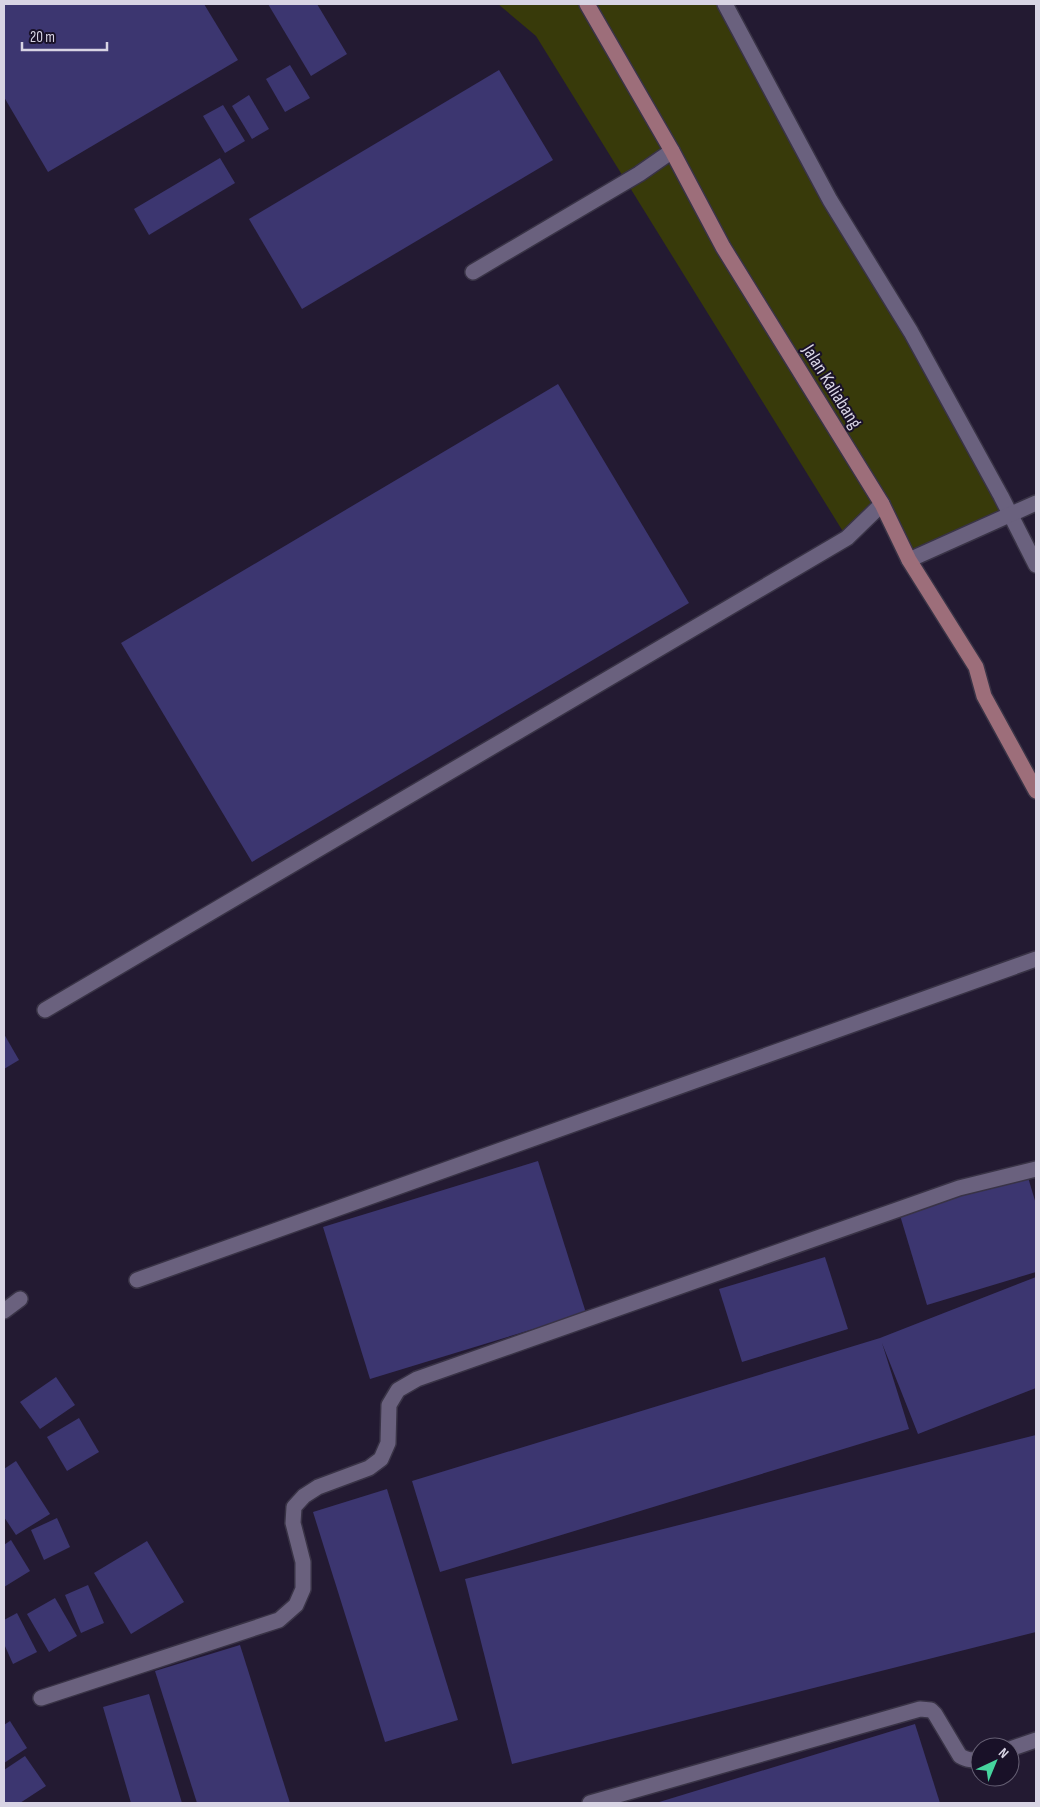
<svg xmlns="http://www.w3.org/2000/svg" width="1040" height="1807" font-family="'Sofia Sans Condensed',sans-serif">
	<style>
		.green { fill: #383a0a }
		.building { fill: #3c3670 }
		.lines { fill: none; stroke-linecap: round; stroke-linejoin: round }
		.minor-casing { stroke: #393346; stroke-width: 18 }
		.major-casing { stroke: #393346; stroke-width: 18 }
		.minor { stroke: #6a617e; stroke-width: 15 }
		.major { stroke: #9d6e7a; stroke-width: 15 }
		.labels { text-anchor: middle; stroke-width: 4; stroke-linejoin: round; paint-order: stroke }
		.street-label { font-size: 19px; fill: #d8d4e4; stroke: #191128 }
	</style>
	<rect width="100%" height="100%" fill="#231a32"/>
	<polygon class="green" points="498,4 725,4 1010,515 909,560 882,505 847,538 536,36"/>
	<g class="building">
		<polygon points="4,4 204,4 238,60 48,172 4,97"/>
		<polygon points="268,4 317,4 347,54 311,76"/>
		<polygon points="290,65 310,98 285,112 266,79"/>
		<polygon points="499,70 553,160 302,309 249,219"/>
		<polygon points="249,95 269,129 252,139 232,106"/>
		<polygon points="223,105 245,141 225,153 203,116"/>
		<polygon points="220,158 235,183 149,235 134,209"/>
		<polygon points="558,384 689,603 252,862 121,643"/>
		<polygon points="4,1034 19,1060 4,1069"/>
		<polygon points="538,1161 586,1313 370,1379 323,1227"/>
		<polygon points="1027,1174 1036,1204 1036,1272 927,1305 899,1212"/>
		<polygon points="825,1257 848,1329 742,1362 719,1289"/>
		<polygon points="1036,1277 1036,1388 918,1434 882,1343 909,1429 440,1572 412,1481 880,1338"/>
		<polygon points="56,1377 75,1405 40,1429 20,1402"/>
		<polygon points="79,1418 99,1452 67,1471 47,1437"/>
		<polygon points="1036,1435 1036,1632 512,1764 465,1579"/>
		<polygon points="16,1461 50,1514 16,1535 4,1517 4,1469"/>
		<polygon points="387,1489 458,1720 385,1742 313,1512"/>
		<polygon points="57,1518 70,1547 44,1560 31,1530"/>
		<polygon points="11,1540 30,1571 4,1587 4,1545"/>
		<polygon points="147,1541 184,1602 131,1634 94,1573"/>
		<polygon points="88,1585 104,1623 81,1633 65,1595"/>
		<polygon points="55,1598 77,1636 49,1652 27,1614"/>
		<polygon points="17,1613 37,1652 13,1664 4,1644 4,1620"/>
		<polygon points="240,1645 290,1803 197,1803 155,1671"/>
		<polygon points="149,1694 182,1803 131,1803 103,1707"/>
		<polygon points="10,1721 27,1748 4,1763 4,1725"/>
		<polygon points="915,1724 940,1803 656,1803"/>
		<polygon points="25,1756 46,1786 20,1803 4,1803 4,1770"/>
	</g>
	<g class="lines">
		<defs>
			<g id="minor">
				<polyline points="725,4 830,200 911,332 1001,496 1036,565"/>
				<polyline points="473,272 639,174 672,151"/>
				<polyline points="909,560 1036,503"/>
				<polyline points="45,1010 847,538 882,504"/>
				<polyline points="137,1280 1036,959"/>
				<polyline points="4,1311 20,1299"/>
				<polyline points="41,1698 279,1620 296,1605 303,1589 303,1562 293,1523 294,1507 304,1496 318,1487 369,1468 381,1459 388,1443 389,1405 398,1390 417,1379 959,1188 1036,1169"/>
				<polyline points="1010,1749 1036,1740"/>
				<path d="M590 1803 920 1709 931 1710 935 1714 960 1756C967 1760 972 1761 980 1758"/>
			</g>
			<polyline id="major" points="587,4 672,151 723,247 882,504 909,560 976,667 984,696 1036,791"/>
		</defs>
		<use href="#minor" class="minor-casing"/>
		<use href="#major" class="major-casing"/>
		<use href="#minor" class="minor"/>
		<use href="#major" class="major"/>
	</g>
	<g class="labels">
		<g class="street-label">
			<text transform="translate(833 386) rotate(58)" y="7">Jalan Kaliabang</text>
		</g>
	</g>
	<rect width="1040" height="1807" fill="none" stroke="#d8d4e4" stroke-width="10"/>
	<g transform="translate(995 1762) rotate(44)"><circle r="24" fill="#191128" stroke="#655f73"/>
	<path d="M0-4L9 19L0 12L-9 19Z" fill="#46d49e"/>
	<text y="-8" font-size="14" font-weight="bold" text-anchor="middle" fill="#d8d4e4">N</text>
	</g>
	<path d="M22 42v8h85v-8" fill="none" stroke="#d8d4e4" stroke-width="2.5"/>
	<text x="30" y="42" font-size="15" fill="#d8d4e4" stroke="#191128" stroke-width="4" paint-order="stroke">20 m</text>
</svg>
